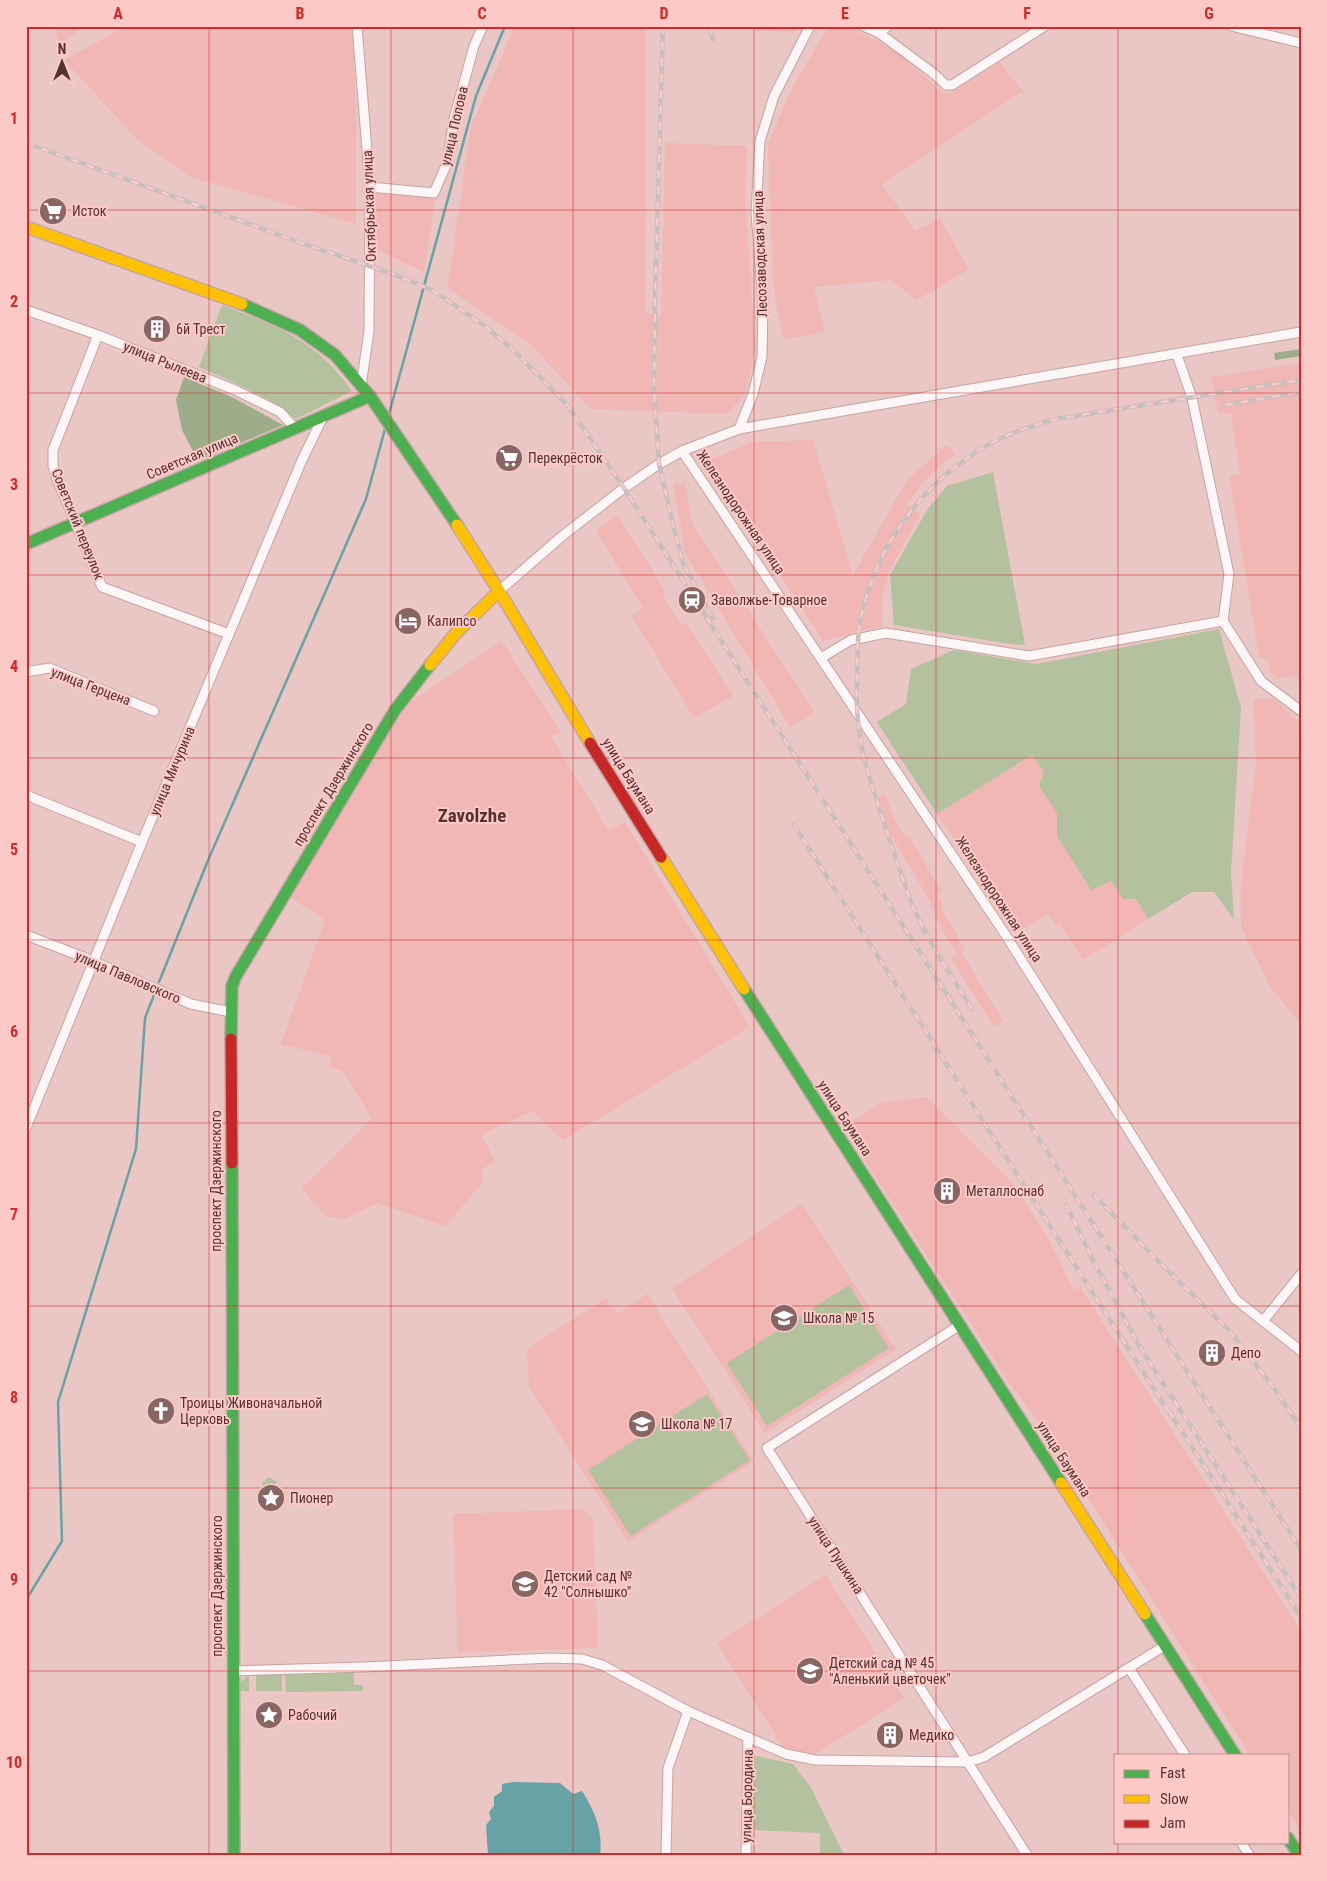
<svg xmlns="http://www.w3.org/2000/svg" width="1327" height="1881" font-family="'Roboto Condensed',sans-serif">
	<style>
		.built { fill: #f0b7b5 }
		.green { fill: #b3c19e }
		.forest { fill: #9ead89 }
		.water { fill: #67a2a5 }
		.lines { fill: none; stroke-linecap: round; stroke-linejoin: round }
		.stream { stroke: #67a2a5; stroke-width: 2.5 }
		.street-casing { stroke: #c4a4a3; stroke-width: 11 }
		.fast-casing { stroke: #c4a4a3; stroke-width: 14 }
		.slow-casing { stroke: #c4a4a3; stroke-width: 14 }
		.jam-casing { stroke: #c4a4a3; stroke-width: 14 }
		.street { stroke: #fcf6f6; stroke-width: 9 }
		.fast { stroke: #4caf50; stroke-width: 11 }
		.slow { stroke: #ffc107; stroke-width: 11 }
		.jam { stroke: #c62828; stroke-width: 11 }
		.rail-casing { stroke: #c9bfbf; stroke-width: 4.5 }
		.rail { stroke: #fcc9c6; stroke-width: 2.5; stroke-dasharray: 8; stroke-linecap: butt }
		.grid { fill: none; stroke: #d62828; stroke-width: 1; stroke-opacity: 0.55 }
		.labels { text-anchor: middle; stroke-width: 4; stroke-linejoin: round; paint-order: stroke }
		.street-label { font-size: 14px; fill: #543231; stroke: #fcc9c6 }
		.poi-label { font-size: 14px; fill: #543231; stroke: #fcc9c6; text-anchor: start }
		.district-label { font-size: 19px; font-weight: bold; fill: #543231; stroke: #fcc9c6 }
		.neatline { fill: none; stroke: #d62828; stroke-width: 2 }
		.grid-label { font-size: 16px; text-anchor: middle; font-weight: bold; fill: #d62828 }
	</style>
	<rect width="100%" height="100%" fill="#eac6c4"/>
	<g class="built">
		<polygon points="53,26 84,26 60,44"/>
		<polygon points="127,26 349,26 353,33 356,119 356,224 190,177 137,139 64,60"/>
		<polygon points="514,26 646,26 646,312 661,317 665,143 747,146 745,197 755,347 746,392 728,414 591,409 529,343 448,288 471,126 506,48"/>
		<polygon points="752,26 799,26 795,33 753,30"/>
		<polygon points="829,26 847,26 897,51 943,93 951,93 999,62 1023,91 882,184 915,231 940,219 969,269 917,300 891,280 814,287 824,331 806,336 783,339 773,283 768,145 790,92"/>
		<polygon points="374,191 435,198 424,272 376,249"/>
		<polygon points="1301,363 1301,686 1296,676 1277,679 1270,671 1268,659 1259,657 1229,476 1240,474 1231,414 1218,412 1211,377"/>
		<polygon points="813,440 853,575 907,480 947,445 955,454 930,475 906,504 920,514 888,574 882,597 882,626 823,641 707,461 753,442"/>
		<polygon points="685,483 692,523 814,712 790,727 684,551 682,532 673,484"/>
		<polygon points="617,515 666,592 662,595 681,625 686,623 733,696 694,718 632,616 643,608 596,531"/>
		<polygon points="502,641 560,731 551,737 609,831 625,822 750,1027 563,1140 532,1111 481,1135 495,1161 481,1170 484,1180 446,1226 377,1203 344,1219 325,1216 302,1188 372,1119 343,1071 329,1066 331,1056 281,1044 325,920 291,898 406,705"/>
		<polygon points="1273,698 1301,724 1301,1024 1271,988 1241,927 1242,876 1256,763 1253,700"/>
		<polygon points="1032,755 1044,772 1039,786 1057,813 1057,836 1091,889 1111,881 1136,899 1148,919 1083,960 1060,924 1056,926 1048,914 1019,931 937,814"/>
		<polygon points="884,794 888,801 893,817 906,838 909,836 941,891 937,894 944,906 941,908 965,949 961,952 1003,1021 994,1027 951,958 957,953 940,926 929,899 884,824 876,799"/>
		<polygon points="927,1097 1016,1187 1050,1242 1073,1290 1080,1287 1300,1630 1298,1621 1301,1620 1301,1831 1288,1812 1288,1755 1250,1755 1050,1438 1011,1385 843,1127 881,1103"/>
		<polygon points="802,1204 896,1349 765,1433 672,1288"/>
		<polygon points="647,1294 754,1461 628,1542 529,1387 527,1349 606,1298 617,1314"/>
		<polygon points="583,1509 593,1520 598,1648 458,1653 453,1514"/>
		<polygon points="826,1575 904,1698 809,1758 785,1750 717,1643"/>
	</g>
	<g class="green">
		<path d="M222 305C278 327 315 339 352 391L296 419C267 396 233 382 199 367Z"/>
		<polygon points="993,472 1025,645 1010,644 894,625 890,575 927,510 947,486"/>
		<polygon points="1219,629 1241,708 1231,872 1234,920 1214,892 1192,892 1148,919 1136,899 1123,899 1111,881 1091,890 1057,836 1057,813 1039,786 1044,772 1032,755 937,814 877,722 906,704 911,669 954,650 1036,664"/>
		<polygon points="849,1285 889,1348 767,1426 727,1363"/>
		<polygon points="707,1394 750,1460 631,1536 588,1470"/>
		<polygon points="269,1477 277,1482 267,1491 261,1484"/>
		<polygon points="354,1672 354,1685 363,1685 363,1691 286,1692 285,1674"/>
		<polygon points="282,1674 282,1691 256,1691 256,1675"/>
		<polygon points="249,1675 249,1691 238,1691 238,1684"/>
		<polygon points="752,1755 793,1764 811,1788 844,1855 820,1855 820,1833 751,1830"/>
	</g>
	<g class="forest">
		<polygon points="1301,349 1301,356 1275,360 1274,353"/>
		<polygon points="184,377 232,397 283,425 198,461 182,430 176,400"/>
	</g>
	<path class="water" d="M513 1782 560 1783 573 1794 582 1791C595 1811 603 1831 600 1855H488L486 1825 491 1819 489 1812 494 1806V1797L502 1791V1784Z"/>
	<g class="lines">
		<g class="stream">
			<polyline points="389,414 476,96 505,26"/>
			<polyline points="159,982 209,858 366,499 385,429"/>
			<polyline points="26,1600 62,1541 58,1402 136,1149 145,1018 154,995"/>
		</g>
		<defs>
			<g id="street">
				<polyline points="357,26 370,187 369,331 361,386"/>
				<polyline points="863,26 879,33 888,26"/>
				<polyline points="1231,26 1301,43"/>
				<polyline points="879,33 933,73 946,85 952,85 1045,26"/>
				<polyline points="370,187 434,193 447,163 454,119 474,46 483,26"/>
				<polyline points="26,310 98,335 235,390 280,412 295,428"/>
				<polyline points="98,335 53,450 53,466 57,479 102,587 229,634"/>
				<polyline points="1177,355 1192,398 1229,574 1223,621"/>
				<polyline points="739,429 753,394 762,357 763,302 756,213 760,141 774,96 810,26"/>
				<polyline points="682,451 1005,934 1235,1299 1301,1351"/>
				<polyline points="499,591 561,537 624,488 659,464 682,451 739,429 1301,332"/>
				<polyline points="821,658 851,640 886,633 1029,656 1223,621 1261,681 1301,711"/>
				<polyline points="26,672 49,668 154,711"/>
				<polyline points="26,795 142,842"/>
				<polyline points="26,935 83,957 191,1004 231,1012"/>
				<polyline points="26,1128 142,842 302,460 323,417"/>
				<polyline points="1263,1321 1301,1274"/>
				<polyline points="960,1325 767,1448 1027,1855"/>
				<polyline points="1129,1668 1185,1755"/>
				<polyline points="233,1671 365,1667 550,1658 582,1659 602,1665 688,1711 786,1754 815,1760 968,1762 984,1757 1166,1645"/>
				<polyline points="1241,1842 1249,1855"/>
				<polyline points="666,1855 668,1768 688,1711"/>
				<polyline points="746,1855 748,1737"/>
			</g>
			<g id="fast">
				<polyline points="242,304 300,330 335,355 370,396 457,525"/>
				<polyline points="26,544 370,396"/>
				<polyline points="744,989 1061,1483"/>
				<polyline points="231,1039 232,986 236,976 395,710 430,665"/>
				<polyline points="232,1163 234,1855"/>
				<polyline points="1145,1614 1235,1755"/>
				<polyline points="1288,1838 1299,1855"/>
			</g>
			<g id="slow">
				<polyline points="26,227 242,304"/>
				<polyline points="457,525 499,591 590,743"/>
				<polyline points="430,665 456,633 499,591"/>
				<polyline points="661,857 744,989"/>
				<polyline points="1061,1483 1145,1614"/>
			</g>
			<g id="jam">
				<polyline points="590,743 661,857"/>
				<polyline points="231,1039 232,1163"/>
			</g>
		</defs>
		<use href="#street" class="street-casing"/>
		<use href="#fast" class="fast-casing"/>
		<use href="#slow" class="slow-casing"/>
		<use href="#jam" class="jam-casing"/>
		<use href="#street" class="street"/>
		<use href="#fast" class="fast"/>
		<use href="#slow" class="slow"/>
		<use href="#jam" class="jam"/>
		<defs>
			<g id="rail">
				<polyline points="663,26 655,300 654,393 659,464 676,537 684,565 713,618"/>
				<polyline points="710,26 713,39"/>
				<polyline points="26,143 310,246 396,275 434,291 486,327 514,351 551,388 568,406 624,488 1301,1550"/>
				<polyline points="1225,405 1301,392"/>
				<polyline points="794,825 1172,1417"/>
				<path d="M972 1009C952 977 930 945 915 911 901 877 890 842 879 807 872 786 864 764 861 742 857 721 856 699 857 678 857 659 857 640 860 622 875 547 921 484 986 446 1008 433 1032 426 1056 419L1301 380"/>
				<polyline points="1094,1195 1163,1266 1228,1329 1274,1388 1301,1428"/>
				<polyline points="1066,1205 1092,1258 1138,1344 1301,1598"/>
				<polyline points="1169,1411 1301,1617"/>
			</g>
		</defs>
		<use href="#rail" class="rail-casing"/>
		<use href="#rail" class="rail"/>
	</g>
	<path class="grid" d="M209 26V1855M391 26V1855M573 26V1855M754 26V1855M936 26V1855M1118 26V1755M26 210H1301M26 393H1301M26 575H1301M26 758H1301M26 940H1301M26 1123H1301M26 1306H1301M26 1488H1301M26 1671H1301M1118 1842V1855"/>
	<defs>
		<symbol id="supermarket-disc" viewBox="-11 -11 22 22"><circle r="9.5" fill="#886664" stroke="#fcc9c6"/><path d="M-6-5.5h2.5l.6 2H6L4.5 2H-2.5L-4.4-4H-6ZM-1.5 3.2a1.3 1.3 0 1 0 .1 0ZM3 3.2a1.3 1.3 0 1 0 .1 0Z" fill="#fff"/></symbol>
		<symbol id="building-disc" viewBox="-11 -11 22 22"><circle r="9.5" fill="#886664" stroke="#fcc9c6"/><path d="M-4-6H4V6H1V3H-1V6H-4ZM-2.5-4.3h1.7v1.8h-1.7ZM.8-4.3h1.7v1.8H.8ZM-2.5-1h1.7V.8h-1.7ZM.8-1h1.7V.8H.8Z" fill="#fff"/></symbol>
		<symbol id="station-disc" viewBox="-11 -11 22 22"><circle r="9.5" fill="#886664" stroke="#fcc9c6"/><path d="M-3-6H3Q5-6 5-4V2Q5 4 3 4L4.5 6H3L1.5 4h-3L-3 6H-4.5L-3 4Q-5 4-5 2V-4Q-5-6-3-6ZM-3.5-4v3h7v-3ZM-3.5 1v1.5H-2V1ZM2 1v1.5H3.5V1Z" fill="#fff"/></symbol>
		<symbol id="hotel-disc" viewBox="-11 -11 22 22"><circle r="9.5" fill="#886664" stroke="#fcc9c6"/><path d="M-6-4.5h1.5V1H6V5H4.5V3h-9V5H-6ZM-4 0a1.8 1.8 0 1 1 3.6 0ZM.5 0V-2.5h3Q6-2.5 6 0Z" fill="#fff"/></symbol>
		<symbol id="school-disc" viewBox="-11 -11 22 22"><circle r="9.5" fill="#886664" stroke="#fcc9c6"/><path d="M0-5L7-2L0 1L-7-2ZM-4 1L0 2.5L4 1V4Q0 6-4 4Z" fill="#fff"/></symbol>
		<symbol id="church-disc" viewBox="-11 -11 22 22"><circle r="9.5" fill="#886664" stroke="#fcc9c6"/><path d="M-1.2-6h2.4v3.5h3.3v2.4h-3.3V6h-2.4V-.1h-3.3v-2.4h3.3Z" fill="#fff"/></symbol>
		<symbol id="sight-disc" viewBox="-11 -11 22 22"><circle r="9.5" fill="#886664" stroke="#fcc9c6"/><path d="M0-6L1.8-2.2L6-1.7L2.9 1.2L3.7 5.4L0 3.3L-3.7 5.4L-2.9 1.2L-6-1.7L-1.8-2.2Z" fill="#fff"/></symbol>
	</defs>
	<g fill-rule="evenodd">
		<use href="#supermarket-disc" x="37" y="195" width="32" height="32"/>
		<use href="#building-disc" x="141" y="313" width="32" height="32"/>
		<use href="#supermarket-disc" x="493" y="442" width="32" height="32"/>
		<use href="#station-disc" x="676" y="584" width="32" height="32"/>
		<use href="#hotel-disc" x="392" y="605" width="32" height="32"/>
		<use href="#building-disc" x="931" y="1175" width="32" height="32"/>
		<use href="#school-disc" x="768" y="1302" width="32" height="32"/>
		<use href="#building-disc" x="1196" y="1337" width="32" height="32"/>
		<use href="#church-disc" x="145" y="1395" width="32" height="32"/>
		<use href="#school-disc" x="626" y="1408" width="32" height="32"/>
		<use href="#sight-disc" x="255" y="1482" width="32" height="32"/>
		<use href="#school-disc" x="509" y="1568" width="32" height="32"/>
		<use href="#school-disc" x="794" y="1655" width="32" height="32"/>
		<use href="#sight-disc" x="253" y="1699" width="32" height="32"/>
		<use href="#building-disc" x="874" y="1719" width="32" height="32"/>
	</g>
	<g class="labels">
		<g class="street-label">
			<text transform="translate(454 126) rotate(-77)" y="5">улица Попова</text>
			<text transform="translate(369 206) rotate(-92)" y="5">Октябрьская улица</text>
			<text transform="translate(760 254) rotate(-92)" y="5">Лесозаводская улица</text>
			<text transform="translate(165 362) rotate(22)" y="5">улица Рылеева</text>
			<text transform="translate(192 456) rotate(-23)" y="5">Советская улица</text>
			<text transform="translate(741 512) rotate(56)" y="5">Железнодорожная улица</text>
			<text transform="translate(78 524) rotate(68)" y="5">Советский переулок</text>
			<text transform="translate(91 686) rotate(21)" y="5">улица Герцена</text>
			<text transform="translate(172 771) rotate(-67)" y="5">улица Мичурина</text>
			<text transform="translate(629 776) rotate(58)" y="5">улица Баумана</text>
			<text transform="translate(333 784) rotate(-59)" y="5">проспект Дзержинского</text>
			<text transform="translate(999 899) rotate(57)" y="5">Железнодорожная улица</text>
			<text transform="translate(128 977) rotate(23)" y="5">улица Павловского</text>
			<text transform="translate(845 1118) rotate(57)" y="5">улица Баумана</text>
			<text transform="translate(216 1181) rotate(-90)" y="5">проспект Дзержинского</text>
			<text transform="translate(1064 1459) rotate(57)" y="5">улица Баумана</text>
			<text transform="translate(836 1555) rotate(57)" y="5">улица Пушкина</text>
			<text transform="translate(217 1586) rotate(-90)" y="5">проспект Дзержинского</text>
			<text transform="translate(747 1796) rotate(-89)" y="5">улица Бородина</text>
		</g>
		<g class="poi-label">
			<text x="72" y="216">Исток</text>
			<text x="176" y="334">6й Трест</text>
			<text x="528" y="463">Перекрёсток</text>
			<text x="711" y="605">Заволжье-Товарное</text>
			<text x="427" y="626">Калипсо</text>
			<text x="966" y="1196">Металлоснаб</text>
			<text x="803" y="1323">Школа № 15</text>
			<text x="1231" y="1358">Депо</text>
			<text x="180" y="1408">Троицы Живоначальной<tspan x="180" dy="16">Церковь</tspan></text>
			<text x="661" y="1429">Школа № 17</text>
			<text x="290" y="1503">Пионер</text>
			<text x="544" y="1581">Детский сад №<tspan x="544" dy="16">42 "Солнышко"</tspan></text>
			<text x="829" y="1668">Детский сад № 45<tspan x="829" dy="16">"Аленький цветочек"</tspan></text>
			<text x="288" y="1720">Рабочий</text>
			<text x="909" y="1740">Медико</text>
		</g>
		<g class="district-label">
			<text x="472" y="822">Zavolzhe</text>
		</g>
	</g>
	<rect width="1327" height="1881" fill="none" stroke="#fcc9c6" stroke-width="55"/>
	<rect x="1114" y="1754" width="175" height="90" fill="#fcc9c6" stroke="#b98d8a"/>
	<rect x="1124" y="1770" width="25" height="8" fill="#4caf50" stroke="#b98d8a"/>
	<text x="1160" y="1778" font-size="15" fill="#543231">Fast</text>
	<rect x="1124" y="1795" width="25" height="8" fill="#ffc107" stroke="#b98d8a"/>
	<text x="1160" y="1804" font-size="15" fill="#543231">Slow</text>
	<rect x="1124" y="1820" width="25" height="8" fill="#c62828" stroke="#b98d8a"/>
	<text x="1160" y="1828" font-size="15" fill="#543231">Jam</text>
	<g transform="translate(62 62)" stroke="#fcc9c6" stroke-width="4" paint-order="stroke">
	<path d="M0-4L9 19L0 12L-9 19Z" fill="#543231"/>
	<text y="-8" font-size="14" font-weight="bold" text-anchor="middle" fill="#543231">N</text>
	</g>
	<rect x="28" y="28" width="1272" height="1826" class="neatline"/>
	<g class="grid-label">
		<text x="118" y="19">A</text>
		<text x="300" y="19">B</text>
		<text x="482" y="19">C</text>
		<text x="664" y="19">D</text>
		<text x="845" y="19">E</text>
		<text x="1027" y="19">F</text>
		<text x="1209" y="19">G</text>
		<text x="14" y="124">1</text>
		<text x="14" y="307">2</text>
		<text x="14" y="490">3</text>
		<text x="14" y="672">4</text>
		<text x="14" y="855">5</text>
		<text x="14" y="1037">6</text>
		<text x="14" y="1220">7</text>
		<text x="14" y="1403">8</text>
		<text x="14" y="1585">9</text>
		<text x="14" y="1768">10</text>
	</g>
</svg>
